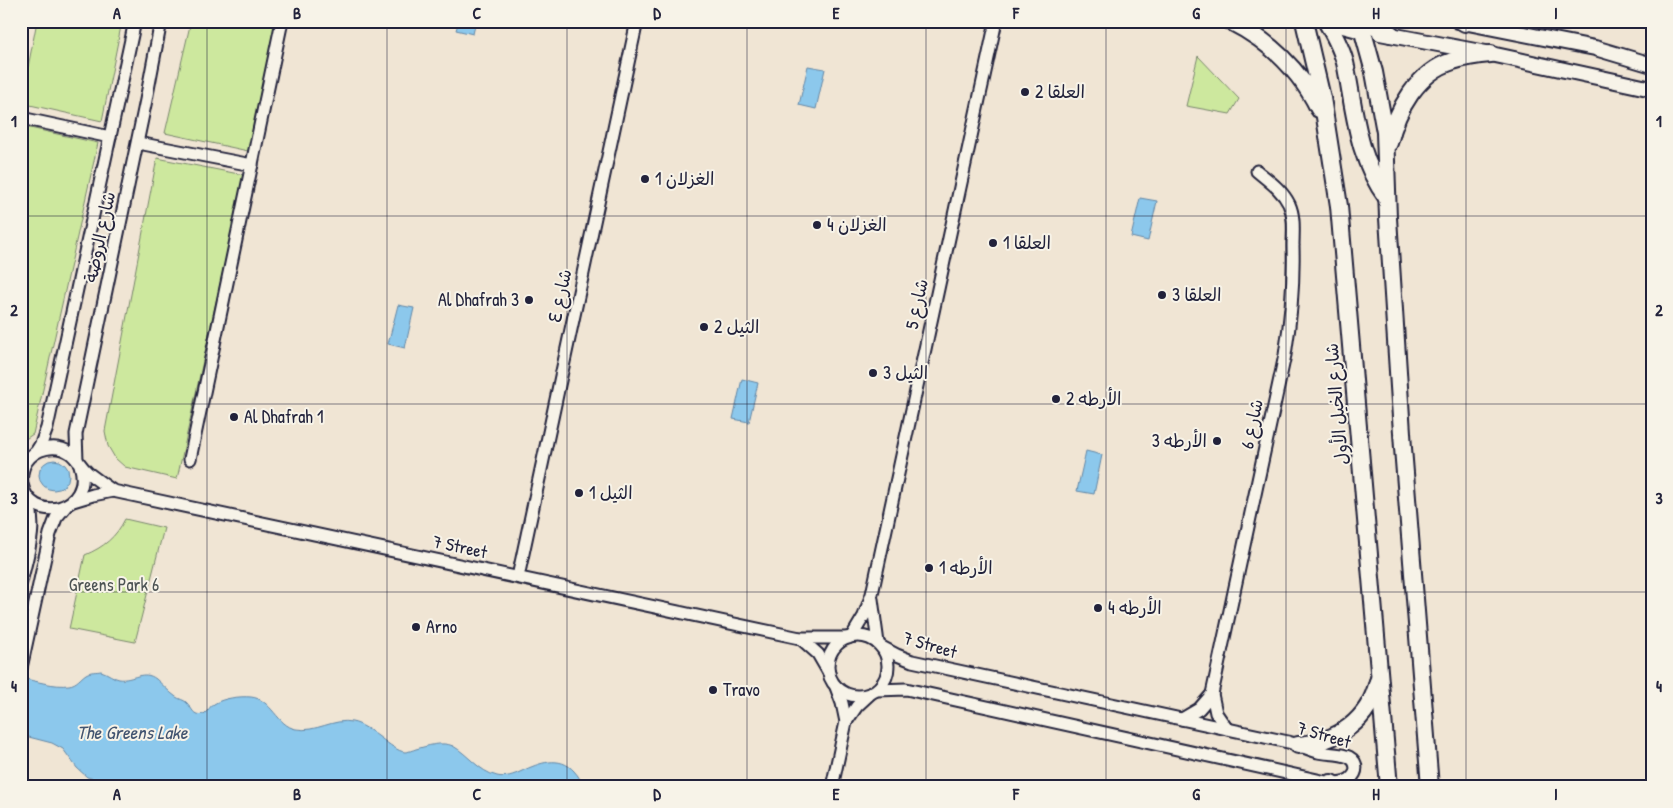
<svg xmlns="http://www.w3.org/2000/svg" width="1673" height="808" font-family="'Patrick Hand','Playpen Sans Arabic',sans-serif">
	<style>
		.green { fill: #cde89e; stroke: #78856c }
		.water { fill: #8cc8ec; stroke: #6286a5 }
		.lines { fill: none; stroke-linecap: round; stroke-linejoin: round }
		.minor-casing { stroke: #22223b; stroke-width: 15 }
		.tertiary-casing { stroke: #22223b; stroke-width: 18 }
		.secondary-casing { stroke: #22223b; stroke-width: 20 }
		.minor { stroke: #f7f3e8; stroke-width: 11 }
		.tertiary { stroke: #f7f3e8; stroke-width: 14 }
		.secondary { stroke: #f7f3e8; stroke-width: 16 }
		.grid { fill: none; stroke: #22223b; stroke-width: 1; stroke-opacity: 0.55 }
		.poi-dot { fill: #22223b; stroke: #f7f3e8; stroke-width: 2 }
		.labels { text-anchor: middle; stroke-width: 4; stroke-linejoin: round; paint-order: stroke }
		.poi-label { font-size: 18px; fill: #22223b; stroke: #f7f3e8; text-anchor: start }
		.street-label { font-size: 18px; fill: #22223b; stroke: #f7f3e8 }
		.park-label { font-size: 18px; fill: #4d5454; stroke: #f7f3e8 }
		.water-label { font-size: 19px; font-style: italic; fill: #425470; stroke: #f7f3e8 }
		.neatline { fill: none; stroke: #22223b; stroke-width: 2 }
		.grid-label { font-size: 16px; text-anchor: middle; font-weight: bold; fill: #22223b }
	</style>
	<rect width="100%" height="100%" fill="#f0e5d4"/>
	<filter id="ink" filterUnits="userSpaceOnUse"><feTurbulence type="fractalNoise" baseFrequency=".02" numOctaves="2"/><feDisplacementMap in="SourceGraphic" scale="10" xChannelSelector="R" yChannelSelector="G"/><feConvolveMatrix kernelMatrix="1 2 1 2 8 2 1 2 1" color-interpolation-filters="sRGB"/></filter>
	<g filter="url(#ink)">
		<g class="green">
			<polygon points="37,21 122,21 102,121 21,103"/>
			<polygon points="191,21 276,21 248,151 165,133"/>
			<polygon points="1198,56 1239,99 1230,114 1186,106"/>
			<polygon points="21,126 98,143 33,434 21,442"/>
			<polygon points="157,158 244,175 177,479 125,467 115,458 108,446 105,431"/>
			<path d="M125 519 164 528 135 642 69 629 85 555C104 547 116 537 125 519Z"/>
		</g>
		<g class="water">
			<polygon points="459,21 476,21 473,34 456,30"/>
			<polygon points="808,66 825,69 816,109 799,105"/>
			<polygon points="1140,198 1157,201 1148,241 1131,237"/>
			<polygon points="398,305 414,308 405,348 388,344"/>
			<polygon points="742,379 758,383 749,422 733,419"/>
			<polygon points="1086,451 1102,455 1094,494 1077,491"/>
			<circle cx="54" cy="475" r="15"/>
			<path d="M101 671C108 673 113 678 119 679 133 681 143 669 156 679 163 685 169 692 176 697 179 699 184 700 186 702 193 708 192 717 204 714 208 711 210 706 214 704 223 698 240 696 251 697 272 699 277 726 296 729 315 733 334 718 352 722 370 725 392 751 405 752 408 752 413 750 416 749 427 746 442 741 453 746 469 755 478 771 497 776 505 778 514 775 522 771 539 763 560 755 574 771 579 776 581 782 585 787H123L87 777 77 768 63 749 52 743 21 735V678C36 681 54 687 69 685 77 684 80 678 86 674 91 671 96 672 101 671Z"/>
		</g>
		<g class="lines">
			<defs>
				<g id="minor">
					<polyline points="21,118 110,137"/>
					<polyline points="138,143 252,165"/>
					<polyline points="36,452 41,444 47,428 135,21"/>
					<polyline points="190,459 282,21"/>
					<polyline points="77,460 76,434 146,100 161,21"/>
					<path d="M80 465C95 511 30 526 22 484 21 477 22 469 26 462 35 448 56 443 70 453 77 458 81 467 88 473 96 479 104 485 113 491L800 638H848"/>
					<polyline points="73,501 93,495 113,491"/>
					<polyline points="518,577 637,21"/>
					<path d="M21 582C28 553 38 526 27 497"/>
					<polyline points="872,599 878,643"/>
					<circle cx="858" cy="666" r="30"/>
					<polyline points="852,636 864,616 872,594 996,21"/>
					<polyline points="800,638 818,654 829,673"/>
					<polyline points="21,668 50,534 56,518 67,505"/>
					<path d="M877 690 906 689 1331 783C1337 783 1344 783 1350 779 1358 773 1358 762 1349 757 1340 753 1328 754 1318 752 1308 749 1299 745 1288 742L912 661 897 655 882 647"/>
					<polyline points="1182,719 1199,709 1212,694"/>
					<polyline points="846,722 857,706 871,693"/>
					<path d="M1227 729 1216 713 1212 694 1285 355C1291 318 1294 283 1293 246 1293 232 1295 217 1289 204 1282 190 1269 181 1257 171"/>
					<polyline points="832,787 846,722 842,703 836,687"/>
				</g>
				<g id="tertiary">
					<polyline points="1458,21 1595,48 1652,65"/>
					<polyline points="1380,33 1491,54 1652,89"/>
				</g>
				<g id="secondary">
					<path d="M1230 21C1268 40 1300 70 1319 109"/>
					<polyline points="1304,21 1322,98 1339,206 1389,787"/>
					<path d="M1326 21C1335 36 1343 51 1346 67 1355 114 1358 159 1387 198"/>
					<polyline points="1328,21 1362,30"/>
					<polyline points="1360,21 1374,72 1385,132 1388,218 1403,448 1430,787"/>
					<polyline points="1365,21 1391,34"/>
					<polyline points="1462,21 1465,23"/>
					<path d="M1389 143C1397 110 1417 72 1453 61 1465 57 1478 55 1491 54"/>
					<path d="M1298 745C1337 742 1369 721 1378 681"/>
					<polyline points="1331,783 1338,787"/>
				</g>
			</defs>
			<use href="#minor" class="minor-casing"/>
			<use href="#tertiary" class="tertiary-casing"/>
			<use href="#secondary" class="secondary-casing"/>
			<use href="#minor" class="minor"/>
			<use href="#tertiary" class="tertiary"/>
			<use href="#secondary" class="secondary"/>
		</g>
	</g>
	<path class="grid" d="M207 21V787M387 21V787M567 21V787M747 21V787M926 21V787M1106 21V787M1286 21V787M1466 21V787M21 216H1652M21 404H1652M21 592H1652"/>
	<g class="poi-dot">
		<circle cx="1025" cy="92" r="5"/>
		<circle cx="645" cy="179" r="5"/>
		<circle cx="817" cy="225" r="5"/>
		<circle cx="993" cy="243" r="5"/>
		<circle cx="1162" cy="295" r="5"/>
		<circle cx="529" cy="300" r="5"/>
		<circle cx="704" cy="327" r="5"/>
		<circle cx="873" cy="373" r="5"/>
		<circle cx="1056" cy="399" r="5"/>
		<circle cx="234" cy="417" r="5"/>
		<circle cx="1217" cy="441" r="5"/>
		<circle cx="579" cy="493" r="5"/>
		<circle cx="929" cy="568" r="5"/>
		<circle cx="1098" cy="608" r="5"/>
		<circle cx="416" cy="627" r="5"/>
		<circle cx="713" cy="690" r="5"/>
	</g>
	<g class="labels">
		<g class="poi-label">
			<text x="1035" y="98">العلقا 2</text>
			<text x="655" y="185">الغزلان 1</text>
			<text x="827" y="231">الغزلان 4</text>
			<text x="1003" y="249">العلقا 1</text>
			<text x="1172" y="301">العلقا 3</text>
			<text x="519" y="306" text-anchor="end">Al Dhafrah 3</text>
			<text x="714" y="333">الثيل 2</text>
			<text x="883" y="379">الثيل 3</text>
			<text x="1066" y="405">الأرطه 2</text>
			<text x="244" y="423">Al Dhafrah 1</text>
			<text x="1207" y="447" text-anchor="end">الأرطه 3</text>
			<text x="589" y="499">الثيل 1</text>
			<text x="939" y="574">الأرطه 1</text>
			<text x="1108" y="614">الأرطه 4</text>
			<text x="426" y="633">Arno</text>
			<text x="723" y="696">Travo</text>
		</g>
		<g class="street-label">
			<text transform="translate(100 237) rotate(-78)" y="6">شارع الروضة</text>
			<text transform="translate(560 296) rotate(-78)" y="6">شارع ٤</text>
			<text transform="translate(917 304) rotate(-78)" y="6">شارع 5</text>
			<text transform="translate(1337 404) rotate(-95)" y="6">شارع الخيل الأول</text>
			<text transform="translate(1252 424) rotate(-78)" y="6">شارع 6</text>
			<text transform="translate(460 547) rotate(12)" y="6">7 Street</text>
			<text transform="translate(930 645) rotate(16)" y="6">7 Street</text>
			<text transform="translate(1324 735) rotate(16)" y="6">7 Street</text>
		</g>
		<g class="park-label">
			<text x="114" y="591">Greens Park 6</text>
		</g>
		<g class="water-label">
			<text x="132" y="739">The Greens Lake</text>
		</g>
	</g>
	<rect width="1673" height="808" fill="none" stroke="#f7f3e8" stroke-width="55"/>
	<rect x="28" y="28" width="1618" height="752" class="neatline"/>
	<g class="grid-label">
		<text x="117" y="19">A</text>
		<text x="297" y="19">B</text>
		<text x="477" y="19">C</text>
		<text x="657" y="19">D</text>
		<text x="836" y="19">E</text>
		<text x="1016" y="19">F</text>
		<text x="1196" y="19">G</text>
		<text x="1376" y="19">H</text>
		<text x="1556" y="19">I</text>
		<text x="14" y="127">1</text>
		<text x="1659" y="127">1</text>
		<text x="14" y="316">2</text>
		<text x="1659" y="316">2</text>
		<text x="14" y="504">3</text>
		<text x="1659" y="504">3</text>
		<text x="14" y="692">4</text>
		<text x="1659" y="692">4</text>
		<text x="117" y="800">A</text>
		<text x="297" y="800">B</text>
		<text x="477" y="800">C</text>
		<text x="657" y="800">D</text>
		<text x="836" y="800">E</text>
		<text x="1016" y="800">F</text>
		<text x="1196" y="800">G</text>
		<text x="1376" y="800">H</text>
		<text x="1556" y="800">I</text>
	</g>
</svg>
